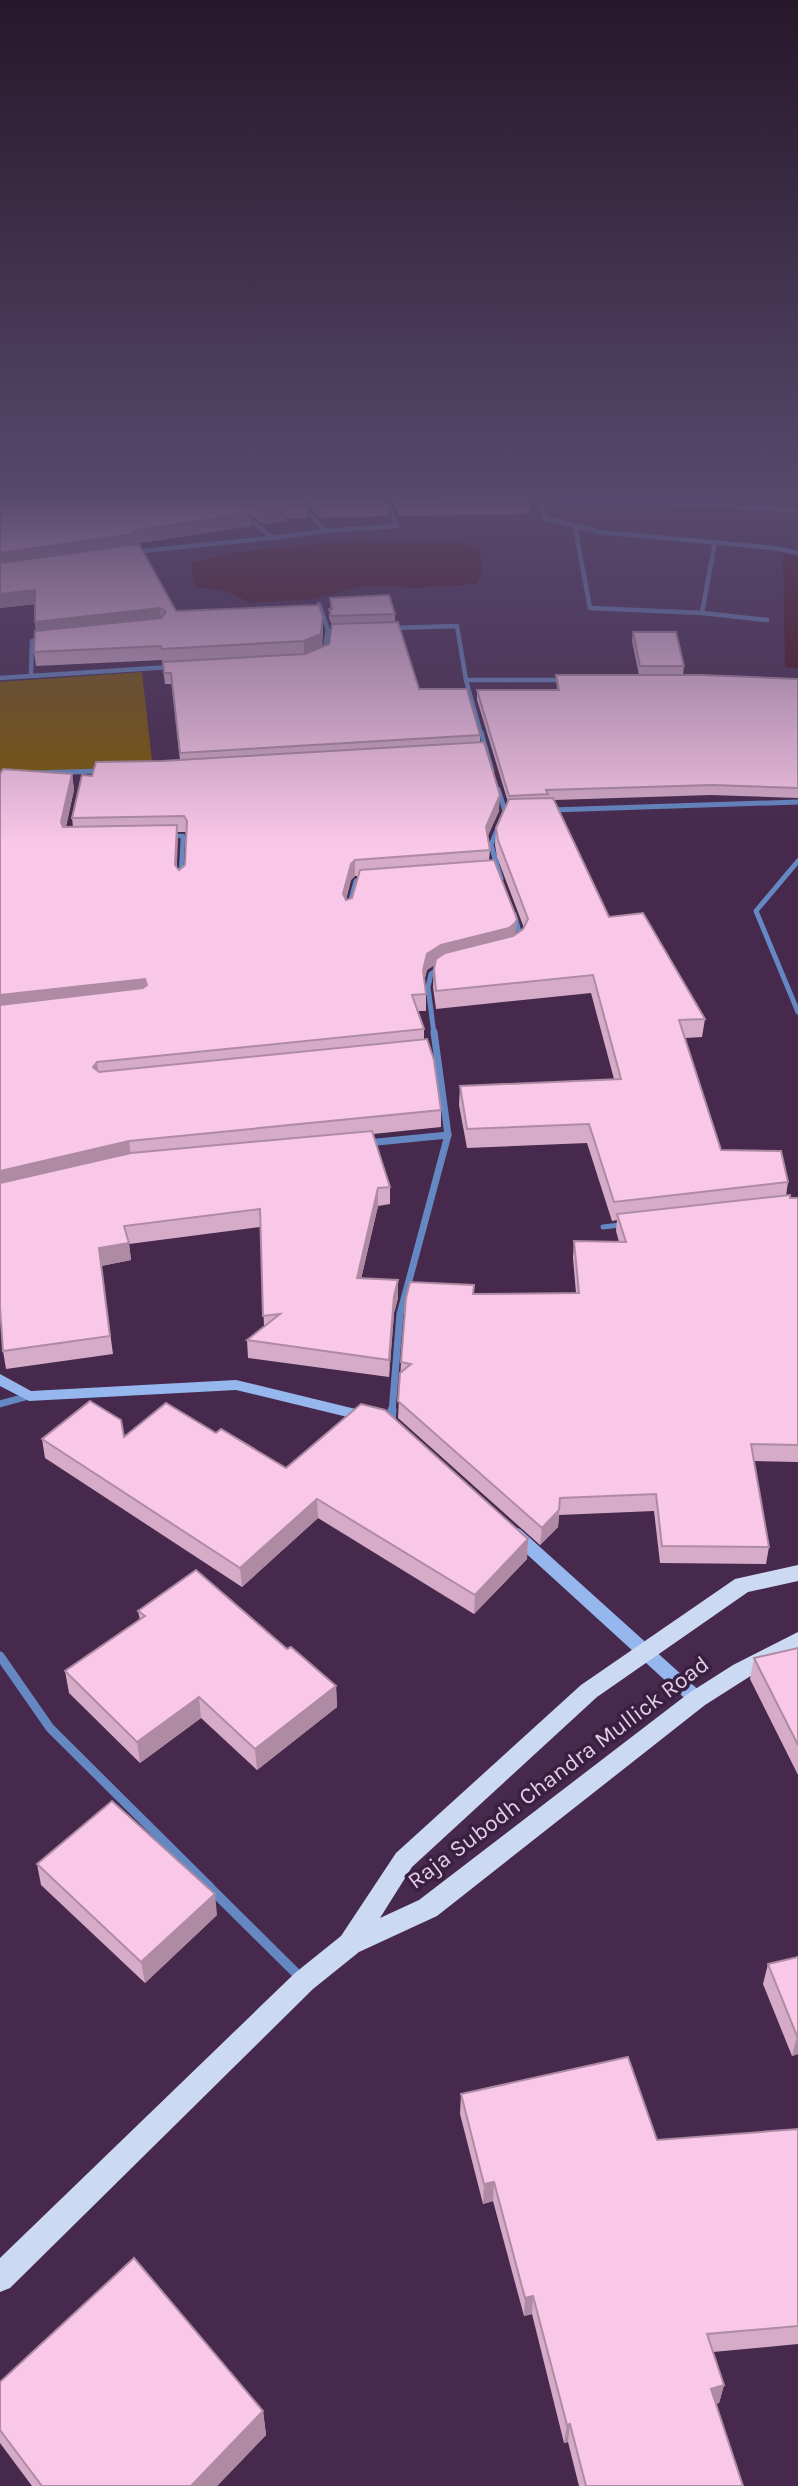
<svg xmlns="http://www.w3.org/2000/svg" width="798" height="2486" font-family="Karla,sans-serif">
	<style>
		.green { fill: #7a5604 }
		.water { fill: #490b13 }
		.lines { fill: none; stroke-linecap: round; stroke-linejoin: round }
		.lane-far1 { stroke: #6588c2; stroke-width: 4.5 }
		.lane { stroke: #6588c2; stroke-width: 5 }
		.street-far4 { stroke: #6588c2; stroke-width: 4.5 }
		.street-far3 { stroke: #6588c2; stroke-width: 5 }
		.street-far2 { stroke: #6588c2; stroke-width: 7 }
		.street-far1 { stroke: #6588c2; stroke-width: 9 }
		.street { stroke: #6588c2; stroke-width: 10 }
		.secondary { fill: #95b7ed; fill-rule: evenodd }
		.primary { fill: #cbdaf2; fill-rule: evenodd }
		.wall { fill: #d6abc8; fill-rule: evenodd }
		.shaded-wall { fill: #ae8ba2 }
		.building { fill: #f9c7e8; stroke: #ae8ba2; stroke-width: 2 }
		.labels { text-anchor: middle; stroke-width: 7; stroke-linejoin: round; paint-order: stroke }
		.near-street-label { font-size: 23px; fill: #e0cfe5; stroke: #3b1f42 }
	</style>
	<rect width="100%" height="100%" fill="#46294d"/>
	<polygon class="green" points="142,672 153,770 0,772 0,682"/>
	<g class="water">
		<polygon points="349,540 457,541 480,550 482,571 477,584 415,588 365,585 313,599 252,603 226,591 194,587 191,563 230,553"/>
		<polygon points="783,554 798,557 798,668 785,667"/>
	</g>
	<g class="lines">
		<polyline class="lane-far1" points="172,836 183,836 181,874"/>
		<polyline class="lane" points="603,1227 620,1225"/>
		<g class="street-far4">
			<polyline points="539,495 544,518 600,532 774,548 798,553"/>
			<polyline points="540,497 797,510"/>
			<polyline points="243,513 272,538 325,531 294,495"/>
			<polyline points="575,527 590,608 702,613 767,620"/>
			<polyline points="325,531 397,526 386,495"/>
			<polyline points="133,552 272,538"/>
			<polyline points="319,604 328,630 324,653"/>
			<polyline points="702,613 715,542"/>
			<polyline points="391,628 457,626 466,680 481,734"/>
			<polyline points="31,674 32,641 43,640"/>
			<polyline points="0,678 170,667"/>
			<polyline points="466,680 564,680"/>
		</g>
		<g class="street-far3">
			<polyline points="481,732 492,771"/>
			<polyline points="36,773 101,771"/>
			<polyline points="498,789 505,811 491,845 501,879"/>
			<polyline points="551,810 798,802"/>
			<polyline points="798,861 756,911 798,1012"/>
			<polyline points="349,907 356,881 366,880"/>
			<polyline points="514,914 521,938"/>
			<polyline points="434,1034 428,987 431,974 439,968"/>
		</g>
		<g class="street-far2">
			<polyline points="367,1143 448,1135"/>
			<polyline points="0,1404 29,1396"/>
			<polyline points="392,1412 400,1314 448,1135 434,1032"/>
		</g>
		<g class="street-far1">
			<polyline points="391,1423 392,1410"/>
			<polyline points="0,1656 50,1728 210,1887"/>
		</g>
		<polyline class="street" points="208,1886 302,1979"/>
		<g class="secondary">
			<polygon points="0,1374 31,1391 236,1380 368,1412 373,1413 376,1417 373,1421 368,1422 236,1390 29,1401 0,1386"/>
			<polygon points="514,1527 520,1529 703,1694 706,1699 703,1704 697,1706 691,1704 508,1537 506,1533 508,1529"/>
		</g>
		<polygon class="primary" points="798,1565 798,1581 748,1592 597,1697 412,1867 380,1918 419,1900 689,1693 733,1665 798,1632 798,1651 749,1677 705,1705 437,1916 359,1952 313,1989 10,2288 0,2292 0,2258 295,1973 341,1936 396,1853 581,1685 735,1579"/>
	</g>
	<g class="wall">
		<path d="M0 495H385L388 503V516L320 518 299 495 307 505V518H285L286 521 263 524 250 514 251 526 134 544 176 611 323 617V631L322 647 329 644 332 625 329 618V609H330V598L395 614V622L419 689 480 735V743L499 811 487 837 490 850 489 860 516 934 524 928 497 857 495 845 496 828 508 802 477 700V690H557L556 675 798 679V798L711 795 554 800 609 917 705 1019 702 1037 685 1038 721 1150 788 1182 786 1196 790 1198H798V1462L754 1461 769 1547 766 1564 660 1563 654 1511 559 1515 558 1527 540 1545 398 1418 401 1362 473 1294 576 1293 573 1258 574 1241 619 1242 616 1231 617 1220 612 1221 587 1143 467 1148 459 1105 460 1086 614 1079 591 993 436 1009 433 987 434 965 427 970 424 981 426 994V1011H418L424 1029V1040L441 1110V1127L373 1134 390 1187V1204L378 1206 361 1279 398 1298 394 1313 389 1377 248 1358 247 1340 264 1326 260 1227 129 1244 131 1260 101 1266 113 1354 6 1369 3 1351 0 1306 72 774 74 790 66 827H73L72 818 92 776 162 761 180 760 172 684H165L162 660 36 666 34 652 36 631 35 622V604L0 608ZM177 832H185L186 834 185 865 179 870 177 867ZM355 876H358L352 898 346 900 351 880Z"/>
		<polygon points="391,495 529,495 530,501 530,514 399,516"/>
		<polygon points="633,632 684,666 683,675 639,675 632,641"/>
		<polygon points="216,1433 286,1468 528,1539 527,1559 474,1614 318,1518 242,1587 45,1458 42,1439 124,1437"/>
		<polygon points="138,1611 287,1649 336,1686 337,1707 257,1770 201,1718 140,1763 69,1693 65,1671 140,1620"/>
		<polygon points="798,1648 798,1775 750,1679 754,1658"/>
		<polygon points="37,1864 217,1915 145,1983 41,1885"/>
		<polygon points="798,1957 798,2054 792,2056 763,1984 768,1964"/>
		<polygon points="461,2094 657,2140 798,2129 798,2344 713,2352 724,2385 719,2403 716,2404 743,2486 579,2486 568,2442 564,2443 532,2314 524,2316 493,2201 483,2204 460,2114"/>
		<polygon points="0,2382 263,2411 266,2435 217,2486 32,2486 0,2443"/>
	</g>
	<g class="shaded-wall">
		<polygon points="285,508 286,521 263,524 263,511"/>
		<polygon points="250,513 251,526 134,544 0,567 0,553 132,531"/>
		<polygon points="35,590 37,604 0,608 0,594"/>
		<polygon points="160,608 161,622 36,636 35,622"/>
		<polygon points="323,617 323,631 321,649 304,655 304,641"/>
		<polygon points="72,774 74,790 63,838 61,822"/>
		<polygon points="500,795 499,811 485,843 486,827"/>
		<polygon points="177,825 178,841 176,881 175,865"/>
		<polygon points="355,860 355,876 351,880 343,910 343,894 351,864"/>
		<polygon points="517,919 516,935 441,961 427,970 423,986 423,970 427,954 441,945"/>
		<polygon points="145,979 146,996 0,1012 0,995"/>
		<polygon points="97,1062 99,1079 93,1067"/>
		<polygon points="129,1141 131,1158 0,1189 0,1171"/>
		<polygon points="378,1188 378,1206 357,1296 357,1278"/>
		<polygon points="129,1243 131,1260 101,1266 99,1248"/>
		<polygon points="398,1280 398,1298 394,1313 389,1377 389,1360 394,1296"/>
		<polygon points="317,1499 318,1518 242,1587 240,1568"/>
		<polygon points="559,1510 558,1527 540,1545 542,1528"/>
		<polygon points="528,1539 527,1559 474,1614 475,1595"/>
		<polygon points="336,1686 337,1707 257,1770 255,1749"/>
		<polygon points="199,1697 201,1718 140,1763 137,1742"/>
		<polygon points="215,1894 217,1915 145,1983 141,1962"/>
		<polygon points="798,2035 798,2054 792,2056 797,2036"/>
		<polygon points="494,2182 493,2201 483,2204 484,2184"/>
		<polygon points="533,2296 532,2314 524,2316 525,2298"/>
		<polygon points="724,2385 719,2403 707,2406 711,2389"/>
		<polygon points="263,2411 266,2435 217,2486 191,2486"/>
		<polygon points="570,2424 568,2442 564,2443 567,2425"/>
	</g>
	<g class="building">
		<polygon points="0,495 228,495 250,513 132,531 134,534 0,553"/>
		<polygon points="241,495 298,495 307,505 283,505 285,508 263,511"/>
		<polygon points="310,495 385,495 388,503 319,505"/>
		<polygon points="396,495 529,495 530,501 399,503"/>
		<polygon points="139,544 176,611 319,605 323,617 321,634 304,641 162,649 161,646 34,652 35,631 161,618 166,612 160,608 35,622 35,590 0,594 0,563"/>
		<polygon points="389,595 395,614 331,616 329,609 332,609 330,598"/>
		<polygon points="398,622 419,689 467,689 480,735 180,753 171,673 164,673 163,662 305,654 329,644 332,624"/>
		<polygon points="633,632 676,632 684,666 640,666"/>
		<polygon points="556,675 702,675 798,679 798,788 712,785 546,790 548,794 509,796 477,690 559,690"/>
		<polygon points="484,742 500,795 486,827 490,850 355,860 351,864 343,894 346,900 352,898 360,870 494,860 517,919 515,923 509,928 441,945 427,954 423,970 426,994 412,995 424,1029 97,1062 93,1067 99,1072 427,1039 434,1060 441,1110 129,1141 0,1171 0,1005 143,988 147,985 145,979 0,995 0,774 3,769 72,774 61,822 63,827 177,825 175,865 179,870 185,865 187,821 184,816 72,818 82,775 92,776 96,762 162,761"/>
		<polygon points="553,798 609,917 643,913 705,1019 679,1020 721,1150 781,1151 788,1182 614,1202 589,1124 467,1129 460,1086 621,1079 593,975 436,991 434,969 436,959 445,953 513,936 523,929 528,919 498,840 496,828 509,799"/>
		<polygon points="372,1131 390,1187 378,1188 357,1278 398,1280 394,1296 389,1360 247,1340 280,1314 263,1316 260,1209 124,1226 129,1243 99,1248 110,1336 3,1351 0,1306 0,1183 131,1153"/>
		<polygon points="790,1195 790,1198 798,1198 798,1445 751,1444 769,1547 662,1546 656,1494 560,1498 559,1510 542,1528 398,1401 400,1373 411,1364 401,1362 406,1298 410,1282 474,1285 473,1294 579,1293 574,1241 626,1242 617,1214"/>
		<polygon points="90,1401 121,1420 124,1437 166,1403 216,1433 221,1429 286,1468 361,1404 385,1410 528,1539 475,1595 317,1499 240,1568 42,1439"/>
		<polygon points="196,1570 287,1649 291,1647 336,1686 255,1749 199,1697 137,1742 65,1671 145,1616 138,1611"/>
		<polygon points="798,1648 798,1745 754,1658"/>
		<polygon points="112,1801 215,1894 141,1962 37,1864"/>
		<polygon points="798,1957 798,2035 797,2036 768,1964"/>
		<polygon points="628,2057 657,2140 798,2129 798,2326 707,2334 724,2385 711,2389 743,2486 586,2486 570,2424 567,2425 533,2296 525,2298 494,2182 484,2184 461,2094"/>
		<polygon points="134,2258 263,2411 191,2486 42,2486 0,2430 0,2382"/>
	</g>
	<linearGradient id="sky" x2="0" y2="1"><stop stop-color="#26172a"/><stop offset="0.59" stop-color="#57496d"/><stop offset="1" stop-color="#57496d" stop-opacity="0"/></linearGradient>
	<rect width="798" height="843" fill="url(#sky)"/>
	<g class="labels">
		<g class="near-street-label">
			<text transform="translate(558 1772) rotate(-37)" y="8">Raja Subodh Chandra Mullick Road</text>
		</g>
	</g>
</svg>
